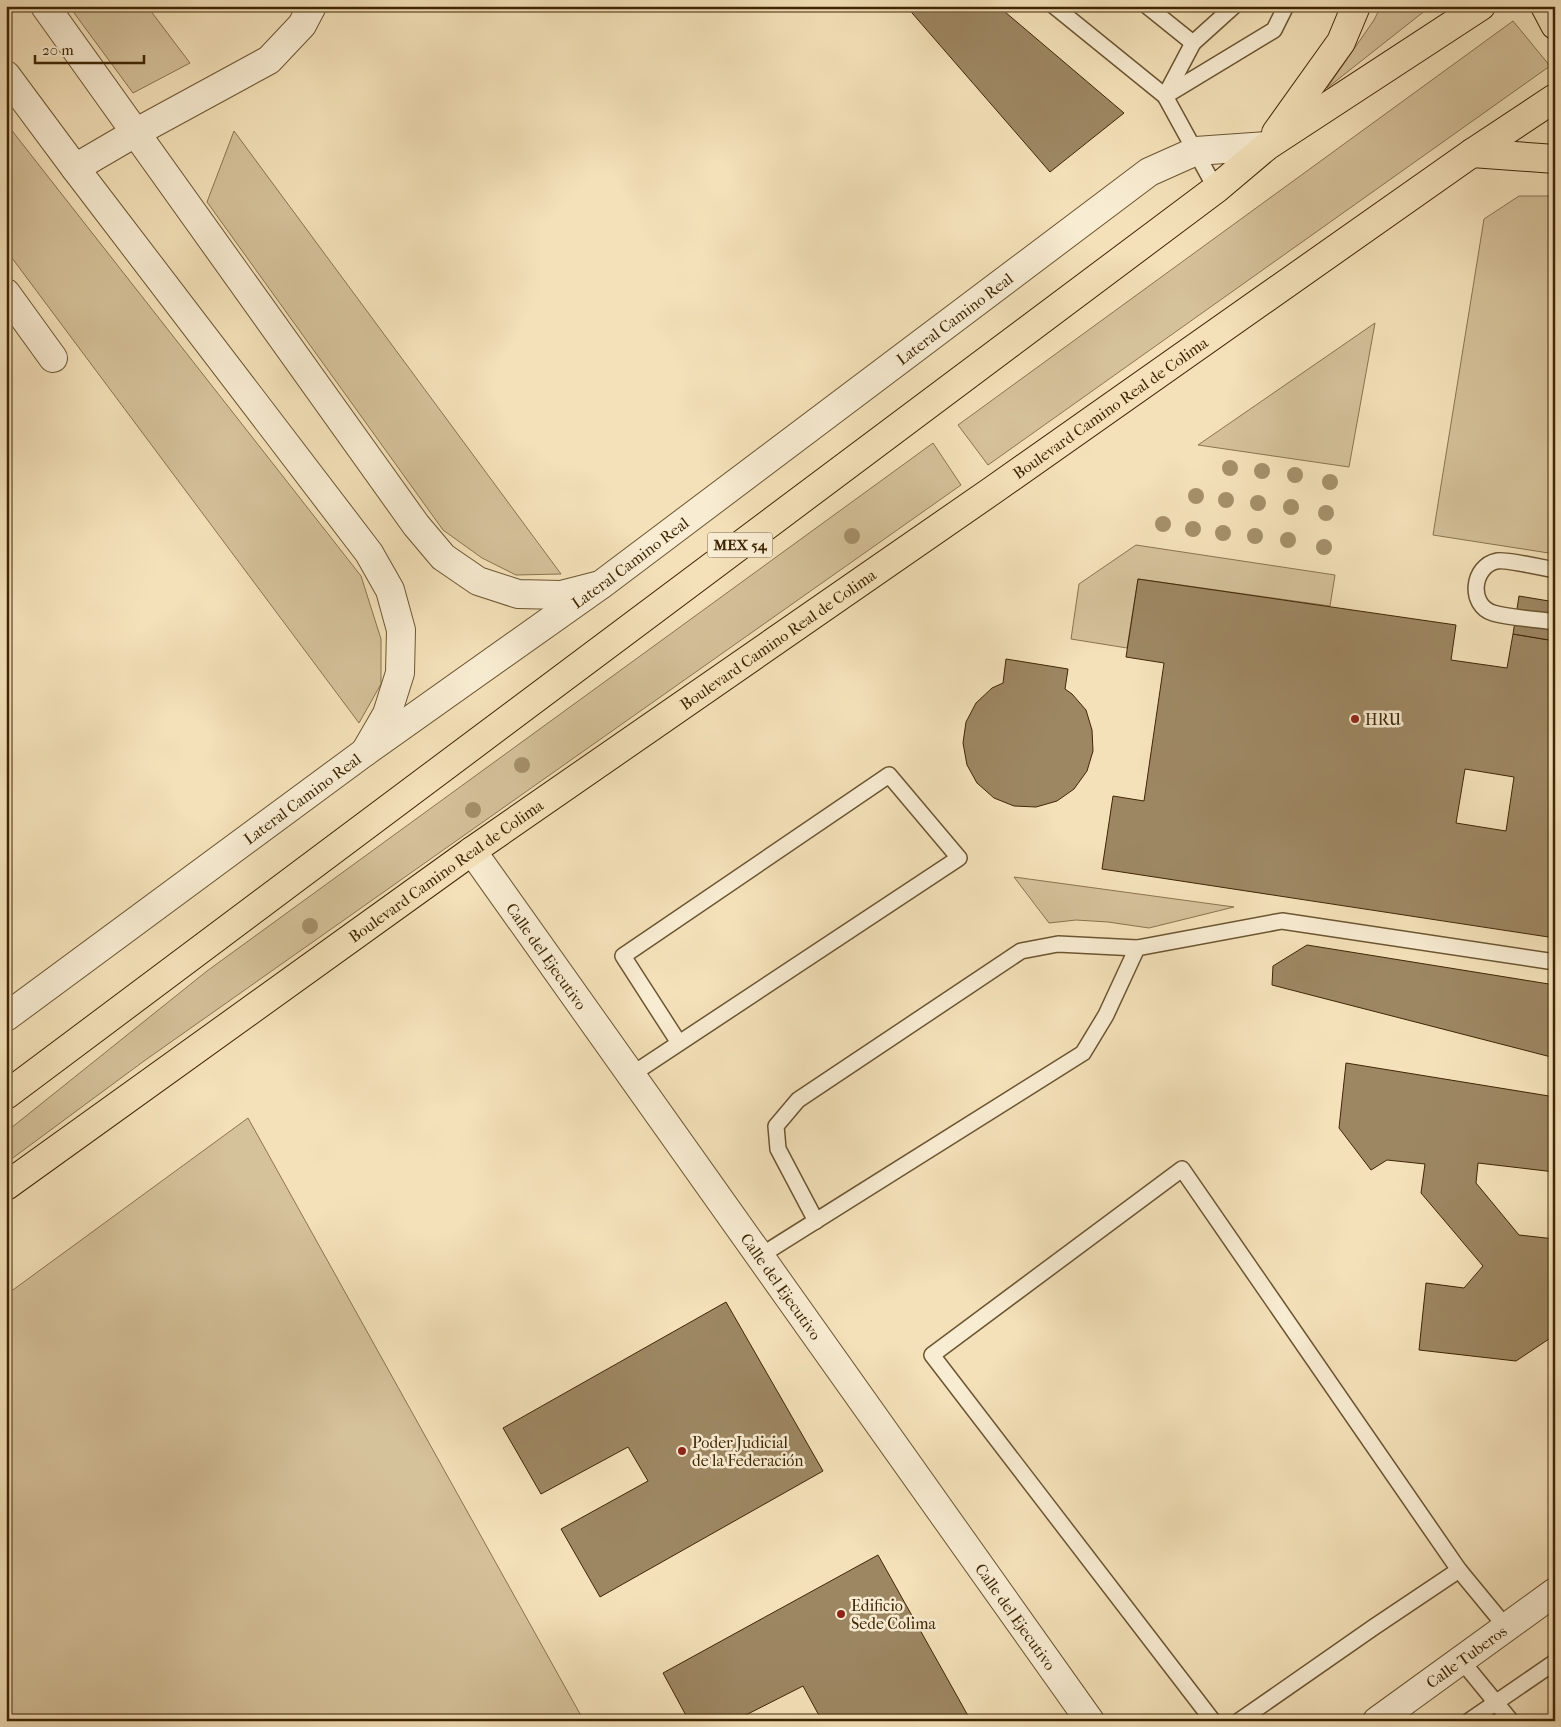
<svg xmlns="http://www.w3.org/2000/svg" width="1561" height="1727" viewBox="0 0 1561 1727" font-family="'IM FELL French Canon',serif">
  <rect width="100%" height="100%" fill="#f4e1b9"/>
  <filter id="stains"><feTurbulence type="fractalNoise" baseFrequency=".004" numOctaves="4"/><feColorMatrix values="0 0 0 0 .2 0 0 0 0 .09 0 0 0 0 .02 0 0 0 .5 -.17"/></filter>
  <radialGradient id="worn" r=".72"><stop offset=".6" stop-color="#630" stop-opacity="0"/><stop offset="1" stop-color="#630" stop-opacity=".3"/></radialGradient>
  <g fill="#d5c19a" stroke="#8a744f">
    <polygon points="69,6 147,6 190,63 133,93"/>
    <polygon points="1381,6 1431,6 1327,88 1374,20"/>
    <polygon points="1513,21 1550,66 988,465 958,425"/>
    <polygon points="6,123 361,576 381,639 381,684 359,723 6,250"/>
    <polygon points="234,131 561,574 516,575 482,558 443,530 207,202"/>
    <polygon points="1519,196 1555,196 1555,554 1433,535 1484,219"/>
    <polygon points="1375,323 1349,467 1198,445"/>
    <polygon points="933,443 961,485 144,1061 6,1163 6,1132 207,971"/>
    <polygon points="1136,545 1335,575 1330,606 1138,579 1127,648 1071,639 1079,584"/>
    <polygon points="1014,877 1234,907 1149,928 1108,922 1076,920 1049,923"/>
    <polygon points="248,1118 584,1721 6,1721 6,1295"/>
  </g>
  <g fill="#9d8762" stroke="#3f2604" fill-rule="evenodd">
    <polygon points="906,6 998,6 1124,113 1050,172"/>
    <path d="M1138,579L1456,625L1451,660L1507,668L1513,634L1555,641V938L1102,869L1113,796L1144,801L1164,663L1126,657ZM1465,769L1514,777L1506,831L1456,823Z"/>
    <polygon points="1519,596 1555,602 1555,641 1513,634"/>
    <polygon points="1006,659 1068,669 1065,689 1072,694 1086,710 1092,730 1093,751 1087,771 1074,789 1057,801 1036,807 1014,806 994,798 977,783 967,765 963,743 966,722 976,703 992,688 1003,683"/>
    <polygon points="1307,945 1555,985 1555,1058 1272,985 1273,966"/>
    <polygon points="1346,1063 1555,1097 1555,1172 1478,1163 1476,1183 1519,1235 1555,1239 1555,1335 1516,1361 1419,1350 1426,1283 1464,1288 1483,1266 1421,1193 1425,1164 1387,1160 1371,1170 1339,1128"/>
    <polygon points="726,1302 823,1471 600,1597 561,1529 648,1481 628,1447 541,1494 503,1428"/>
    <polygon points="878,1555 971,1721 822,1721 803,1686 734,1721 689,1721 663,1673"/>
  </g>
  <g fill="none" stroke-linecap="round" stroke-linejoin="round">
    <g stroke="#6c5531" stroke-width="18">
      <g id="service">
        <polyline points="1054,6 1165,96 1274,30 1286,6"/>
        <polyline points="1147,6 1193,43"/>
        <polyline points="1216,189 1165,96 1193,43 1234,6"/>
        <path d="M1555,570C1544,568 1505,559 1497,561C1472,566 1468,605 1493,613C1509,618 1537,619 1555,622"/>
        <polyline points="631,1075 959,858 889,775 623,956 679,1043"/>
        <polyline points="816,1221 778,1149 776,1126 798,1100 1021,951 1058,944 1137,948 1282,921 1555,962"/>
        <polyline points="760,1256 1083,1053 1106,1015 1137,948"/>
        <polyline points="1461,1660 1511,1721"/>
        <polyline points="1213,1721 932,1355 1182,1169 1459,1570 1506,1627"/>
        <polyline points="1239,1721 1374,1627 1459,1570"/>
        <polyline points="1469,1721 1555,1662"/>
      </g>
    </g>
    <g stroke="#6c5531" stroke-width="30">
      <g id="minor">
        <polyline points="45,6 416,525 443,557 478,581 518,594 561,595 600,585"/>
        <polyline points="6,75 75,168 369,553 390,590 401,630 400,673 387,714 365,752"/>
        <polyline points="75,168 135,133 269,60 302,25 312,6"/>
        <polyline points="6,293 53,358"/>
      </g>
    </g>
    <g stroke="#6c5531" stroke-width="30">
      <g id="tertiary">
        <path id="s1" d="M472,851L1090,1721"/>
        <path id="s2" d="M6,1017L365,752L602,584L1149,172L1196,151L1267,146"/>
        <path id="s3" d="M1377,1721L1555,1592"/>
      </g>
    </g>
    <g stroke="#3f2604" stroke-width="30">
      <g id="primary">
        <polyline points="1276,133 1341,42 1356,6"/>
        <polyline points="1472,153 1555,159"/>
        <polyline points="6,1095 1216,189 1267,146 1481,6"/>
        <path id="s4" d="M6,1186L472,851L993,490L1472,153L1555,98"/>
      </g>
    </g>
    <g stroke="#3f2604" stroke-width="30">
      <polyline id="trunk" points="1545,6 1555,25"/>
    </g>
    <use href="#service" stroke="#f8ecd2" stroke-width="15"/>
    <use href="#minor" stroke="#f8ecd2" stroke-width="28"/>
    <use href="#tertiary" stroke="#f8ecd2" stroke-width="28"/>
    <use href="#primary" stroke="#f4e1b9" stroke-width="28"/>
    <use href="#trunk" stroke="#f4e1b9" stroke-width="28"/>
  </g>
  <g fill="#a5906a">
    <circle cx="1230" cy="468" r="8"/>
    <circle cx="1262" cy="471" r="8"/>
    <circle cx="1295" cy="475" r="8"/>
    <circle cx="1330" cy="482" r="8"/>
    <circle cx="1196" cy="496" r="8"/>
    <circle cx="1226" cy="500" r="8"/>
    <circle cx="1258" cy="503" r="8"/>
    <circle cx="1291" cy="507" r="8"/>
    <circle cx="1326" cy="513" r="8"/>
    <circle cx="1163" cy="524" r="8"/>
    <circle cx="1193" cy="529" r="8"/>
    <circle cx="1223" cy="533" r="8"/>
    <circle cx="852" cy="536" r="8"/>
    <circle cx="1255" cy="536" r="8"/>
    <circle cx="1288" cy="540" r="8"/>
    <circle cx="1324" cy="547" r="8"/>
    <circle cx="522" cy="765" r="8"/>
    <circle cx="473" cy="810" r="8"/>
    <circle cx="310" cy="926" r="8"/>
  </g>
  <g fill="#8f2418" stroke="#f8ecd2" stroke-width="2">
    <circle cx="1355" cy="719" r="5"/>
    <circle cx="682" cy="1451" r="5"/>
    <circle cx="841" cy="1614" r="5"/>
  </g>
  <g text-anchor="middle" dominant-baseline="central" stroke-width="5" stroke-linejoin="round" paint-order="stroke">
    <rect fill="#f8ecd2" stroke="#766142" stroke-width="1" x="707.5" y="532.5" width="65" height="25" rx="4"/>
    <g font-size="15" font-weight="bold" fill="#3f2604">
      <text x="740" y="545">MEX 54</text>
    </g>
    <g font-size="16" fill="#3f2604" stroke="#f8ecd2">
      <text stroke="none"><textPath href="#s2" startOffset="1178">Lateral Camino Real</textPath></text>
      <text stroke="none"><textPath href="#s4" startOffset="1351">Boulevard Camino Real de Colima</textPath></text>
      <text stroke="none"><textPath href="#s2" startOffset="772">Lateral Camino Real</textPath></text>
      <text stroke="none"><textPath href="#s4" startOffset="946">Boulevard Camino Real de Colima</textPath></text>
      <text stroke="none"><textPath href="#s2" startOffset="368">Lateral Camino Real</textPath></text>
      <text stroke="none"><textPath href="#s4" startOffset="541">Boulevard Camino Real de Colima</textPath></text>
      <text stroke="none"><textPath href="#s1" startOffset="129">Calle del Ejecutivo</textPath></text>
      <text stroke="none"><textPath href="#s1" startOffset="534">Calle del Ejecutivo</textPath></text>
      <text stroke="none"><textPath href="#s1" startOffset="939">Calle del Ejecutivo</textPath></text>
      <text stroke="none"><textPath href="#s3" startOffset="110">Calle Tuberos</textPath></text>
    </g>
    <g font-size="16" fill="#3f2604" stroke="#f8ecd2" text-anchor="start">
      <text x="1365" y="719">HRU</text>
      <text x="692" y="1442">Poder Judicial<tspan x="692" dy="18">de la Federación</tspan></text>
      <text x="851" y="1605">Edificio<tspan x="851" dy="18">Sede Colima</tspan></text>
    </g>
  </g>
  <rect width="1561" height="1727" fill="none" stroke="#f4e1b9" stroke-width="25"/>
  <rect x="8" y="8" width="1546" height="1712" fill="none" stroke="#3f2604" stroke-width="2.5"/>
  <rect x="12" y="12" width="1536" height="1702" fill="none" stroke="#3f2604"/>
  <path d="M35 55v8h109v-8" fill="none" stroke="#3f2604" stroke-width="2.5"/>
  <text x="42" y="55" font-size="15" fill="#3f2604" stroke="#f8ecd2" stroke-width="4" paint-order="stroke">20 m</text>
  <rect width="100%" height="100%" filter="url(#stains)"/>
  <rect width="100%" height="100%" fill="url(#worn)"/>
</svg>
